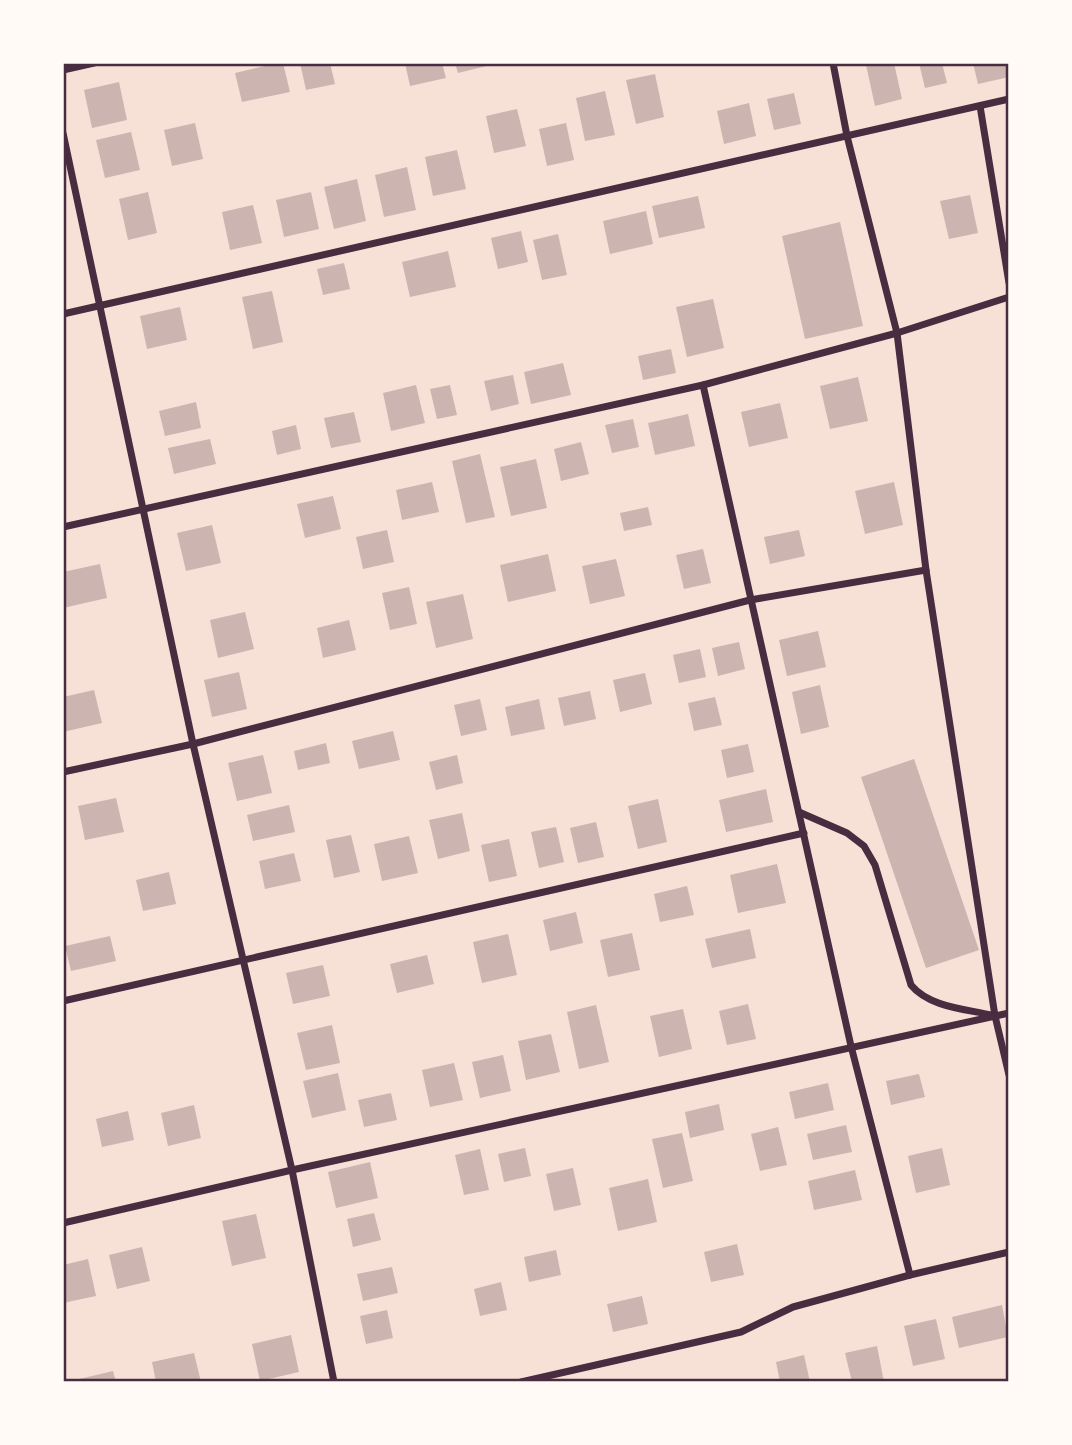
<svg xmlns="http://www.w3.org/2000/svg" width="1072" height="1445" viewBox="0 0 1072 1445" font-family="'Golos Text',sans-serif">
  <rect width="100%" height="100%" fill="#f7e1d7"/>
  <g fill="#ccb4b1">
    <polygon points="278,63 283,63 290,92 242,102 235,73"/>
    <polygon points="300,63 330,63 335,84 306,90"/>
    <polygon points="405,63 442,63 446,78 410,86"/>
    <polygon points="455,63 495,63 495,64 458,73"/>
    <polygon points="874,63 894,63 902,99 875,106 866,65"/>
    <polygon points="919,63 942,63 947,83 925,88"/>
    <polygon points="973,63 1009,63 1009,77 978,84"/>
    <polygon points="655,74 664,117 636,124 626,80"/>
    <polygon points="119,82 127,120 92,128 84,90"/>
    <polygon points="605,91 615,135 585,141 576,98"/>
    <polygon points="794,93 801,124 774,130 767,99"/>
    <polygon points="749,103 756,136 724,144 717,111"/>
    <polygon points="517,109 526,146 494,153 486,116"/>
    <polygon points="195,123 203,159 172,166 164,130"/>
    <polygon points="566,123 574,160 547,166 539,129"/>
    <polygon points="131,132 140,170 105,178 96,140"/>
    <polygon points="457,150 466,189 433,196 425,157"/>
    <polygon points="407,167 416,210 384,217 375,175"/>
    <polygon points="357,179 366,221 334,229 324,187"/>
    <polygon points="148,192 157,233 128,240 119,199"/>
    <polygon points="311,192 319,229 284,237 276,200"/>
    <polygon points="970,195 978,233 949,239 940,201"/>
    <polygon points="698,196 705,228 659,238 652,206"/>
    <polygon points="253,205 262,243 230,250 222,212"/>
    <polygon points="646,211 653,244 610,254 603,221"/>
    <polygon points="840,222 863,326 805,339 782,236"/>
    <polygon points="521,231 528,262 498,269 491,238"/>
    <polygon points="558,234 567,275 542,280 533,240"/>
    <polygon points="448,251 456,287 410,297 402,262"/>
    <polygon points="344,263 350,289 323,295 317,269"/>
    <polygon points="272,291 283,342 253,349 242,297"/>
    <polygon points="713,299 724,348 687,357 676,307"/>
    <polygon points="180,307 187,340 147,349 140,316"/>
    <polygon points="671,349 676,373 643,380 638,356"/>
    <polygon points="563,363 571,395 531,404 524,372"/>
    <polygon points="513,375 519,404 491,411 484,381"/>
    <polygon points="858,377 868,421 830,429 820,386"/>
    <polygon points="416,385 425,423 391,431 383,393"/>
    <polygon points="450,385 457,415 437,419 430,389"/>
    <polygon points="196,402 201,428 165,436 159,411"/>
    <polygon points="780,403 788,438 749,447 741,412"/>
    <polygon points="354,412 361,442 331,448 324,418"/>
    <polygon points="688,414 695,446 655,455 648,423"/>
    <polygon points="633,419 639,447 612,453 605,425"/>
    <polygon points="296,425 301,449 277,455 272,431"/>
    <polygon points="210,439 216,464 174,474 168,448"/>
    <polygon points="581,442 589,474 561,481 554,449"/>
    <polygon points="480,454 495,517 466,523 452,461"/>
    <polygon points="536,459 547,508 511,516 500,467"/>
    <polygon points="432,482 439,512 402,520 396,490"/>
    <polygon points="894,482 903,525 865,534 855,491"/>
    <polygon points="333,496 341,529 305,538 297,504"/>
    <polygon points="648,507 652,525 624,531 620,513"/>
    <polygon points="212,525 221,563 186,571 177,533"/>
    <polygon points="387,530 394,562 363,569 356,537"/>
    <polygon points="799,530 805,556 770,564 764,537"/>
    <polygon points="703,549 711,583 684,589 676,555"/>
    <polygon points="548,554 556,591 508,602 500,565"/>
    <polygon points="616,559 625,596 590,604 582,566"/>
    <polygon points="100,564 107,598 63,608 63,572"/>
    <polygon points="409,587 417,624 390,630 382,593"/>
    <polygon points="463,594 473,639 436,648 426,602"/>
    <polygon points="245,612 254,649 218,658 210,620"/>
    <polygon points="349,620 356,650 323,658 317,628"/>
    <polygon points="818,631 826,667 787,676 779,640"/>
    <polygon points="739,642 745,669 718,676 712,648"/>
    <polygon points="700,649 706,677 679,683 673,655"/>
    <polygon points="239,672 247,709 212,717 204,680"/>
    <polygon points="645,673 652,704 620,712 613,680"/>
    <polygon points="820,685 829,727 801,734 792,692"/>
    <polygon points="94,690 102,723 63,732 63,697"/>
    <polygon points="590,691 596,719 564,726 558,698"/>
    <polygon points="715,697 722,725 694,731 688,703"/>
    <polygon points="480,699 487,730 461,736 454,705"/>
    <polygon points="539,699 545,729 511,736 505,707"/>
    <polygon points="393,731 400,760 359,769 352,741"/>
    <polygon points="326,743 330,763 298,770 294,751"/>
    <polygon points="748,744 754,772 727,778 721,750"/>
    <polygon points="263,755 272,793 237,801 228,763"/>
    <polygon points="457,755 463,783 436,790 429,762"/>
    <polygon points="914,759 979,950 926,968 861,777"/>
    <polygon points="766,789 773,822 726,832 719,800"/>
    <polygon points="116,798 124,832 85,840 78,806"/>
    <polygon points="658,799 667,842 638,849 628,806"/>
    <polygon points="289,805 295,832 253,841 247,815"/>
    <polygon points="462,813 470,851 438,859 429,820"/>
    <polygon points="596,822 604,857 578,863 570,828"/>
    <polygon points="556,827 564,862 539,868 531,832"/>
    <polygon points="351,835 360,872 334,878 326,840"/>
    <polygon points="409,836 418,873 382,881 374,844"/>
    <polygon points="509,839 517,876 489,882 481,845"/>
    <polygon points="294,853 301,881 265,889 259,861"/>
    <polygon points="777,864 786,903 738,913 730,875"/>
    <polygon points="169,872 176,904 143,911 136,880"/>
    <polygon points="687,886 694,915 660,922 654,894"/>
    <polygon points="576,912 583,943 550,951 543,920"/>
    <polygon points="750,929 756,958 712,968 705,939"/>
    <polygon points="632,933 640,970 608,977 600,940"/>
    <polygon points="508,934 517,975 482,983 473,942"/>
    <polygon points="110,936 116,961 71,971 65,946"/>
    <polygon points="427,955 434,984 397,993 390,964"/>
    <polygon points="323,965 330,996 293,1004 286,973"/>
    <polygon points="748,1004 756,1039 727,1045 719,1011"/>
    <polygon points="596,1005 609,1062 579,1069 567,1012"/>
    <polygon points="683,1009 692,1049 659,1057 650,1016"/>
    <polygon points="332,1025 340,1063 306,1070 297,1033"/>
    <polygon points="551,1034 560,1072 526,1080 518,1041"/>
    <polygon points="503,1055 511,1091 480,1098 472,1062"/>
    <polygon points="454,1063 463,1100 430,1107 422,1070"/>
    <polygon points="338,1073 346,1110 312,1118 303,1081"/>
    <polygon points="919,1074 925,1097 891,1105 886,1081"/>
    <polygon points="828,1083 834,1110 795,1119 789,1092"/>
    <polygon points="391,1093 397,1120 364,1127 358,1100"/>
    <polygon points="719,1104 724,1130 690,1138 685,1112"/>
    <polygon points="194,1105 201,1138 168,1146 161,1113"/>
    <polygon points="128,1111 134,1140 102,1147 96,1119"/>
    <polygon points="846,1125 852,1152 813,1160 807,1134"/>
    <polygon points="778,1127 787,1165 760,1171 751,1134"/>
    <polygon points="682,1133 693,1181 663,1188 652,1139"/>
    <polygon points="525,1148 531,1176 504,1182 498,1154"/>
    <polygon points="942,1148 950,1185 916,1193 908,1156"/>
    <polygon points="480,1149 489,1190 464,1195 455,1155"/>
    <polygon points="370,1162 378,1198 336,1208 328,1172"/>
    <polygon points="573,1168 581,1205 554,1211 546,1174"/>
    <polygon points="855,1170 862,1200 814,1210 808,1181"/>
    <polygon points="648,1179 657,1222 618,1231 609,1188"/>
    <polygon points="374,1213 381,1240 353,1247 347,1219"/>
    <polygon points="256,1214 266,1258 232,1266 222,1221"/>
    <polygon points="737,1244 744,1275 711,1282 704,1252"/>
    <polygon points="142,1247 150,1281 117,1289 109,1255"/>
    <polygon points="556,1250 561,1275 529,1282 524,1257"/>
    <polygon points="88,1259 96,1296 63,1303 63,1265"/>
    <polygon points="392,1267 398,1293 363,1301 357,1274"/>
    <polygon points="501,1282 507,1310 480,1316 474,1289"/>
    <polygon points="642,1296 648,1324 613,1332 607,1304"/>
    <polygon points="1002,1305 1008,1337 959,1348 952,1317"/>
    <polygon points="387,1310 393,1338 366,1344 360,1316"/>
    <polygon points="936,1319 945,1359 913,1366 904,1326"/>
    <polygon points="291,1335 299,1372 260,1381 252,1344"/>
    <polygon points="877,1346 884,1382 852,1382 845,1353"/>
    <polygon points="194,1353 201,1382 156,1382 152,1362"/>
    <polygon points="804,1355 810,1382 780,1382 776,1362"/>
    <polygon points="113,1371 116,1382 71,1382 71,1381"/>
  </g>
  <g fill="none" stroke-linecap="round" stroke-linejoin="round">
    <g stroke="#4a2c40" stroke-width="7">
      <polyline points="833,63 847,136 897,333 926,570 995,1016 1009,1075"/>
      <polyline points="63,70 94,63"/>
      <polyline points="980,106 1009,283"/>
      <polyline points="63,133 193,744 292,1170 334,1382"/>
      <polyline points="63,314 1009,99"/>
      <polyline points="703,385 851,1046 910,1275"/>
      <polyline points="63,527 703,385 897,333 1009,297"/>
      <polyline points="63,772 193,744 750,600 926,570"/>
      <path d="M799,812L847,833L864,846L875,865L911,985C929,1007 965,1009 991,1015"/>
      <polyline points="63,1001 804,833"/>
      <polyline points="63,1223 292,1170 1009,1013"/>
      <polyline points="521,1382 741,1332 793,1307 910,1275 1009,1252"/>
    </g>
  </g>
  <rect width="1072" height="1445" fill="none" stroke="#fffaf5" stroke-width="130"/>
  <rect x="65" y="65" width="942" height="1315" fill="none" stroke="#4a2c40" stroke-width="2.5"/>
</svg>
